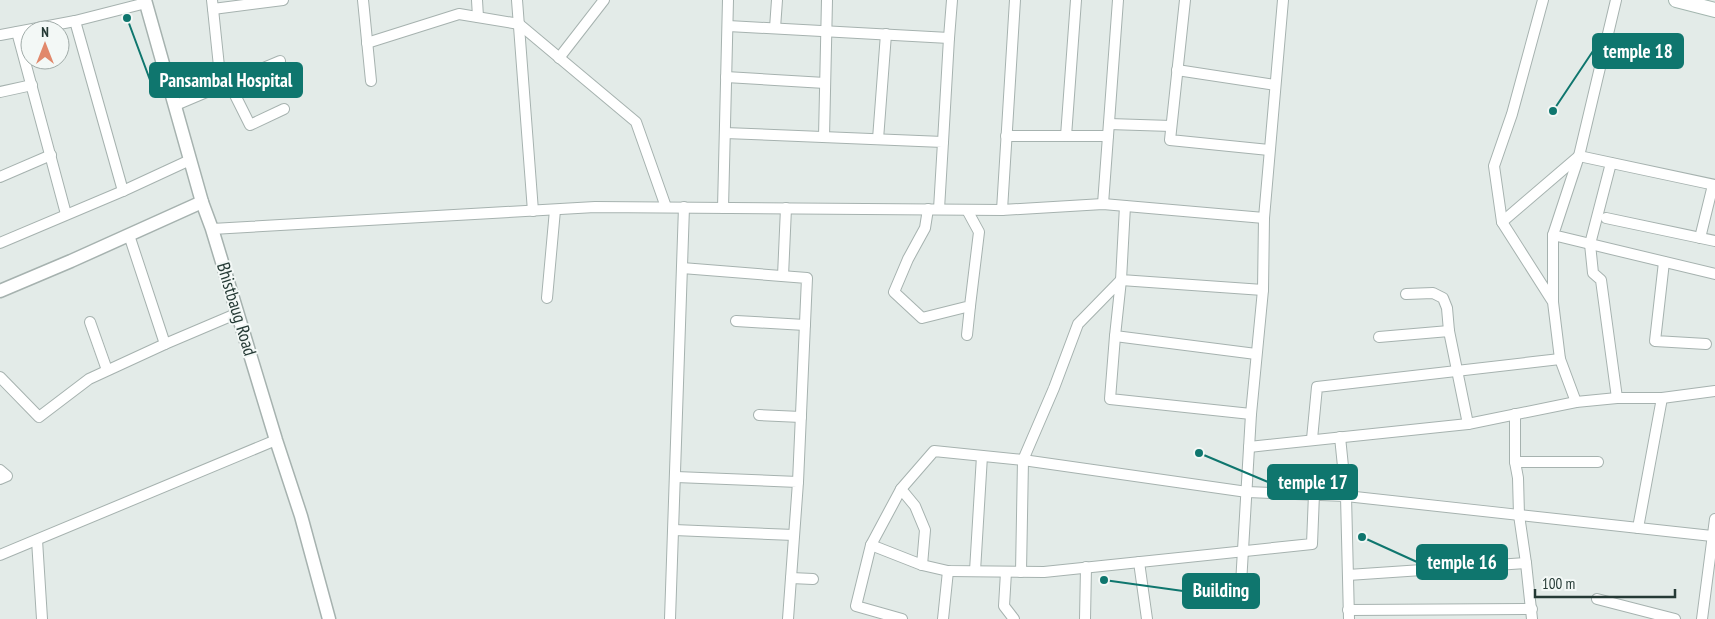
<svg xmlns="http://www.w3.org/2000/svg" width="1715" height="619" viewBox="0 0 1715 619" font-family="'PT Sans Narrow',sans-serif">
  <rect width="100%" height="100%" fill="#e3ebe8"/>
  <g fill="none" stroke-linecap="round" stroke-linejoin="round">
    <g stroke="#a6b2af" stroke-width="12">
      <g id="minor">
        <polyline points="212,0 213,9 283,0"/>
        <polyline points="363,0 371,81"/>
        <polyline points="477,0 478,17"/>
        <polyline points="517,0 533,211"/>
        <polyline points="1185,0 1170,140 1269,150"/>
        <polyline points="1543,0 1512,114 1494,166 1502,222 1553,302 1560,359 1576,402"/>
        <polyline points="1616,0 1579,156 1553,235 1715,274"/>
        <polyline points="213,9 220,76"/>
        <polyline points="75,21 123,191"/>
        <polyline points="728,26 949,38 943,142"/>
        <polyline points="775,28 777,0"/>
        <polyline points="17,32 66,214"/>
        <polyline points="0,35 75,21 146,3"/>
        <polyline points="949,38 952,0"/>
        <polyline points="367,43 459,14 519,24 636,122 666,207"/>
        <polyline points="559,58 604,0"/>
        <polyline points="1177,70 1275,85"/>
        <polyline points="220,71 229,83 250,125 284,109"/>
        <polyline points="726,77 825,83"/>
        <polyline points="0,92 32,85"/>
        <polyline points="176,105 280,61"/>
        <polyline points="1109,124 1171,126"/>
        <polyline points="725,133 943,142 939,209"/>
        <polyline points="1006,136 1108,136"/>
        <polyline points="1066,136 1076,0"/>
        <polyline points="824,137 827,0"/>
        <polyline points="878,139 886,34"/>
        <polyline points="1611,163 1590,244 1593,273 1601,280 1617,398"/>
        <polyline points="0,177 51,155"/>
        <polyline points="1103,204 1118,0"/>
        <polyline points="1125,206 1121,280 1263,290"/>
        <polyline points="723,208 728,0"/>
        <polyline points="928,209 925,228 908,259 894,292 922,318 970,306 979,232 967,210"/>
        <polyline points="1002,210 1015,0"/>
        <polyline points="1606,218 1715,241"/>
        <polyline points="1502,222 1579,156 1715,185"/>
        <polyline points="212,229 595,207 1002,210 1103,204 1264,218"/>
        <polyline points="129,235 165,344"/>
        <polyline points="1553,235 1553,301"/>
        <polyline points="1700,238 1713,185"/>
        <polyline points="0,243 123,191 190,160"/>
        <polyline points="1664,262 1655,341 1706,344"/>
        <polyline points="682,268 807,278 798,482"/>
        <polyline points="783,276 786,208"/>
        <polyline points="1406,294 1433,293 1443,298 1447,308 1449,331"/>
        <polyline points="547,298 555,210"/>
        <polyline points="736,321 805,325"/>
        <polyline points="90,322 107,370"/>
        <polyline points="967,335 970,306"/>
        <polyline points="1115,336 1110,399 1251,414"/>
        <polyline points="1379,337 1449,331 1468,424"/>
        <polyline points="0,377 39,417 89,379 165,344 238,313"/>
        <polyline points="1515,414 1515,462 1518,478 1519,515 1526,563 1532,619"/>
        <polyline points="759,415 801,417"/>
        <polyline points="1340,437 1346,496 1712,536"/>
        <polyline points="1312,439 1317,387 1560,359"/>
        <polyline points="1249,447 1468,424 1576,402 1617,398 1662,398 1715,391"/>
        <polyline points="1515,462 1598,462"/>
        <polyline points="0,470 7,476 0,479"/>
        <polyline points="676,477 798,482 788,619"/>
        <polyline points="901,489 871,545 856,606 902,619"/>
        <polyline points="1638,528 1662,398"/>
        <polyline points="674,530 794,535"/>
        <polyline points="37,540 42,619"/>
        <polyline points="871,545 922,565 925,530 915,506 901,489 934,451 1023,460 1247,492 1346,496 1349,619"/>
        <polyline points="0,555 276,440"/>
        <polyline points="1139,562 1147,619"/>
        <polyline points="922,565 948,571 1044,572 1312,544 1314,494"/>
        <polyline points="975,571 982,456"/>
        <polyline points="1006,572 1004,606 1014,619"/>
        <polyline points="1021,572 1023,460 1054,388 1078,324 1121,280 1115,336 1256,354"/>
        <polyline points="1348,575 1526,563"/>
        <polyline points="791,578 813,579"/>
        <polyline points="1597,599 1675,619"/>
        <polyline points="1240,601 1251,414 1263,290 1264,218 1283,0"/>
        <polyline points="1348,610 1532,609"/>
        <polyline points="670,619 684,207"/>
        <polyline points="943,619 948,571"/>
        <polyline points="1085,619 1086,567"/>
        <polyline points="1702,619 1715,519"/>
      </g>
    </g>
    <g stroke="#a6b2af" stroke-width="15">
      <g id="tertiary">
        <polyline points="145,0 202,202 212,229 276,440 301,516 329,619"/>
        <polyline points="0,291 71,261 202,202"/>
      </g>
    </g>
    <g stroke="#a3b6af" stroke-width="16">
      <polyline id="secondary" points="1676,0 1715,10"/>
    </g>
    <use href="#minor" stroke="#fff" stroke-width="10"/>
    <use href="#tertiary" stroke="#fff" stroke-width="12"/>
    <use href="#secondary" stroke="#fff" stroke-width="14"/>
  </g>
  <g text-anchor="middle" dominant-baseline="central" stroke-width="4" stroke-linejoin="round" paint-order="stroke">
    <g font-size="18" fill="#253a35" stroke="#f3f8f6">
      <text transform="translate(237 309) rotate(73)">Bhistbaug Road</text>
    </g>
  </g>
  <path fill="none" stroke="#0f766e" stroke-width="2" d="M1553 111L1593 51M127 18L150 80M1199 453L1268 482M1362 537L1417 562M1104 580L1183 591"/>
  <g fill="#0f766e" stroke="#f3f8f6" stroke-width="2">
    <circle cx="1553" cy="111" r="5"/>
    <circle cx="127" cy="18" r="5"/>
    <circle cx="1199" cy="453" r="5"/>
    <circle cx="1362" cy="537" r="5"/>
    <circle cx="1104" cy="580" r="5"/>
  </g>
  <g fill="#0f766e" stroke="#0f766e" stroke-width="2">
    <rect x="1593" y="34" width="90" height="34" rx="5"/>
    <rect x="150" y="63" width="152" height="34" rx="5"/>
    <rect x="1268" y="465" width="89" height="34" rx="5"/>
    <rect x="1417" y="545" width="90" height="34" rx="5"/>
    <rect x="1183" y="574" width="76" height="34" rx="5"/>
  </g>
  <g font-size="19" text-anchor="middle" font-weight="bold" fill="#fff">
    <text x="1638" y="58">temple 18</text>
    <text x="226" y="87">Pansambal Hospital</text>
    <text x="1313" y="489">temple 17</text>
    <text x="1462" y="569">temple 16</text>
    <text x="1221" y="597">Building</text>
  </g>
  <g transform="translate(45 45)"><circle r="24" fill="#f3f8f6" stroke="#a1aca9"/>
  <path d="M0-4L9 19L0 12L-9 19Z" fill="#e1886b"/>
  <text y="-8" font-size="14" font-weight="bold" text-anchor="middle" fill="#253a35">N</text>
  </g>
  <path d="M1535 589v8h140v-8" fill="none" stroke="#253a35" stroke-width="2.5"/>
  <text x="1542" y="589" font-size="15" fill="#253a35" stroke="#f3f8f6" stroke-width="4" paint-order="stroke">100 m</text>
</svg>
